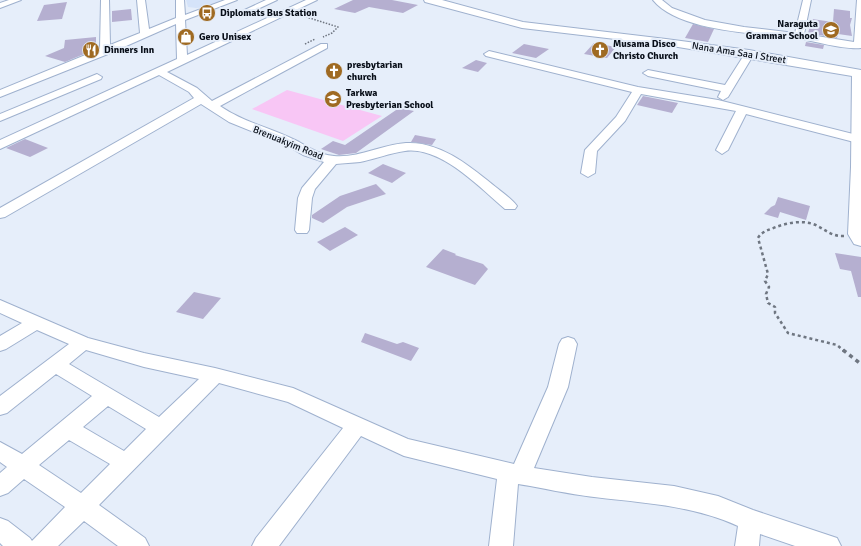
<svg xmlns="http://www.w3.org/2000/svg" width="861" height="546" viewBox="0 0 861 546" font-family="Signika,sans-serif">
  <rect width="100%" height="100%" fill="#e6eefa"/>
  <polygon fill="#d5e3f9" points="186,0 228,0 212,7 196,8 188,7"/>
  <polygon fill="#f8c6f5" points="287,90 382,116 343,141 252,109"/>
  <g fill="#b5afd0">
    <polygon points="353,0 392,0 418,5 403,13 369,7 355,13 334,9"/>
    <polygon points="67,2 62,19 37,21 44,5"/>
    <polygon points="131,9 132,20 112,22 112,11"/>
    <polygon points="834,9 850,11 850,18 852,18 850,25 852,36 838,34 837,38 808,33 812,19 833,22"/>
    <polygon points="693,24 714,29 708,42 685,38"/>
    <polygon points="96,37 96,49 65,62 45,56 64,48 65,40"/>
    <polygon points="806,42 824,45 823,49 805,46"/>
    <polygon points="594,43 616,47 607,58 584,54"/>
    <polygon points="524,44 549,49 536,58 512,53"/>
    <polygon points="476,60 487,63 478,72 462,68"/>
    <polygon points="643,96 678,103 672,113 637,105"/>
    <polygon points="399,108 414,111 356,153 339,155 321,149 333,141 345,145"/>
    <polygon points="415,135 436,139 432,145 411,142"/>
    <polygon points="25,139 48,148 30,157 6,148"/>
    <polygon points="383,164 406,173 392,183 368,173"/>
    <polygon points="376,184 386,194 347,207 323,223 312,218 312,215 340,196"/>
    <polygon points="778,197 810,206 806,220 780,212 778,218 764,214 771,207 775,205"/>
    <polygon points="345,227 358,235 330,251 317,242"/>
    <polygon points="443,249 456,254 455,255 483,264 488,269 475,285 426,267"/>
    <polygon points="835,253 861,257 861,297 858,297 851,271 840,269"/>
    <polygon points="194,292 221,298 203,319 176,312"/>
    <polygon points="365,333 397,344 403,342 419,348 411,361 361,342"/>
  </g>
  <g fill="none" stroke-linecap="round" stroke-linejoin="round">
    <g stroke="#9fb1ce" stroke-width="2">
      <g id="minor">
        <polygon points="9,0 21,0 0,8 0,3"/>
        <path d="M101,0H109L110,45L140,33L137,0H145L149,29L176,18V0H184L185,15L225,0H237L185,20L187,55L306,0H317L167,72L197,88L212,101L321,44H327V48L220,106C245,123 269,127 295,140C307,146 319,155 334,156C359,158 381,145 406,143C441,141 471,167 497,188C503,193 512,199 517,206L515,209H505C480,188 441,146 405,151C390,153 375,159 360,162C352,163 344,163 336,164L315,189L312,198L309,230L307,233H297L295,230L298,198L302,188L324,162L303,155L286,145L229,122L201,104L5,217L0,218V208L194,98L189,92L159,75L0,149V140L177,59L176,24L108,54L0,97V90L100,49Z"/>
        <polygon points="266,0 277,0 243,16 240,17 236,14"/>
        <path d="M653,0H662L672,8L705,20L744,27L795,33L803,0H811L804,34L854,42L857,0H861V48C846,50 817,42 801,39C761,33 680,33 653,0Z"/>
        <polygon points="489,51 638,87 718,100 861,136 861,142 858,143 746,114 728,150 722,154 716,150 736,111 641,94 625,121 597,151 595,173 588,177 581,173 585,150 616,117 632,92 486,56 484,54"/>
        <polygon points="749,51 754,54 728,97 723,100 718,97 721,91 648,76 643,73 648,70 725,85 746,52"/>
        <polygon points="97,74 102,77 101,79 0,121 0,114"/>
        <path d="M0,300L88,338L144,353L215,368L293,388L408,439L514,464L548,387L559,344L562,339L568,337L574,339L577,344L568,387L534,468L592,477L674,486L718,496L753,510L837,538L841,546H795L760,534L759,546H735L738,526C692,505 643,503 594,497C568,494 543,488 518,484L513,546H489L497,479L404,456L361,436L279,546H252L256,538L343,428L288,402L219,383L99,505L145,538L149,546H118L84,521L58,546H3L0,543V518L8,521L30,538L32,541L65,507L24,479L8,493L0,496V473L7,467L0,462V442L22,454L92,396L56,374L7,413L0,415V396L69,344L37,330L6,349L0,351V336L22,323L0,313ZM86,350L144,367L199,379L159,417L69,364ZM108,406L146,429L124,451L83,427ZM69,440L110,464L81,493L39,465Z"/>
      </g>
    </g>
    <g stroke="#9fb1ce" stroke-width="2">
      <polygon id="tertiary" points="424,0 442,0 523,22 666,39 749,50 861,70 861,246 854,244 848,234 851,167 852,76 666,45 522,28 425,2"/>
    </g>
    <g stroke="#6f7681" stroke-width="1.5" stroke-dasharray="1.5 1.5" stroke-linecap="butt">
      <polyline points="300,15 338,27 332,33 323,37"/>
      <polyline points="305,44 315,39"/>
    </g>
    <path stroke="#6f7681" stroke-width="2.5" stroke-dasharray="3 3" stroke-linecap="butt" d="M844,236C831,237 824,228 813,224C801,220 787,223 776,227C769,230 762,231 758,238L768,274L765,281L769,287L766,294L768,303L775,307V313L788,333L837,345L844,351"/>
    <polyline stroke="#6f7681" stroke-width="3.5" stroke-dasharray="4 4" stroke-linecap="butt" points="843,350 861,364"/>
    <use href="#minor" fill="#fff" fill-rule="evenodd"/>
    <use href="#tertiary" fill="#fff" fill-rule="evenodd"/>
  </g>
  <defs>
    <g id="bus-disc" transform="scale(0.9)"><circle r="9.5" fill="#9f6a22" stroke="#e6eefa"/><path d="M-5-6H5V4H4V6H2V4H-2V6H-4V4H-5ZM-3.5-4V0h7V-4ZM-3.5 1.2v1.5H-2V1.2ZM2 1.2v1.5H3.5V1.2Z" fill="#fff"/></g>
    <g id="school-disc" transform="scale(0.9)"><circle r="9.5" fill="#9f6a22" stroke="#e6eefa"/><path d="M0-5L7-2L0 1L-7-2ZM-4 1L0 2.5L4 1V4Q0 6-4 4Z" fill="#fff"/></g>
    <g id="shop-disc" transform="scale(0.9)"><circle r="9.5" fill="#9f6a22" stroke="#e6eefa"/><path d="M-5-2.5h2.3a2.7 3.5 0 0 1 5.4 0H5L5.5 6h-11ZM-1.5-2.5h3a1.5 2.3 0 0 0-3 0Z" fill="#fff"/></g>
    <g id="restaurant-disc" transform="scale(0.9)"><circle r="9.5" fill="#9f6a22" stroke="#e6eefa"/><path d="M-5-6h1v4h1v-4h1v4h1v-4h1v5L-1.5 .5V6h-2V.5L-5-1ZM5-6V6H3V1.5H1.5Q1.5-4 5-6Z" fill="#fff"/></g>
    <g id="church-disc" transform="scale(0.9)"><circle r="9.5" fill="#9f6a22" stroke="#e6eefa"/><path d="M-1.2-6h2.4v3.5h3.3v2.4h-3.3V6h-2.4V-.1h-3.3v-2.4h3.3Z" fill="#fff"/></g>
  </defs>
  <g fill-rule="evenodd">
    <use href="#bus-disc" x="207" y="13"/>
    <use href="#school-disc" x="831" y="30"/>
    <use href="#shop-disc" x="186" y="37"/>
    <use href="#restaurant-disc" x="91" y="50"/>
    <use href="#church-disc" x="600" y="50"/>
    <use href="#church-disc" x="334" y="71"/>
    <use href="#school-disc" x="333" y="99"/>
  </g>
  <g text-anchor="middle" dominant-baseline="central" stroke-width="4" stroke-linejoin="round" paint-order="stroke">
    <g font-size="10" font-weight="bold" fill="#080e18" stroke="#e6eefa" text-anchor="start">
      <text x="220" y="13">Diplomats Bus Station</text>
      <text x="818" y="24" text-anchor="end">Naraguta<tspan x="818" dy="12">Grammar School</tspan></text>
      <text x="199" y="37">Gero Unisex</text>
      <text x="613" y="44">Musama Disco<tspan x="613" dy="12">Christo Church</tspan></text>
      <text x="104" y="50">Dinners Inn</text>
      <text x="347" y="65">presbytarian<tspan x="347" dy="12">church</tspan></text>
      <text x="346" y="93">Tarkwa<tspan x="346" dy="12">Presbyterian School</tspan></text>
    </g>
    <g font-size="10" fill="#080e18" stroke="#e6eefa">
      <text transform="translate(739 53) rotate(9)">Nana Ama Saa I Street</text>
      <text transform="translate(288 143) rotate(22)">Brenuakyim Road</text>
    </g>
  </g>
</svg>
